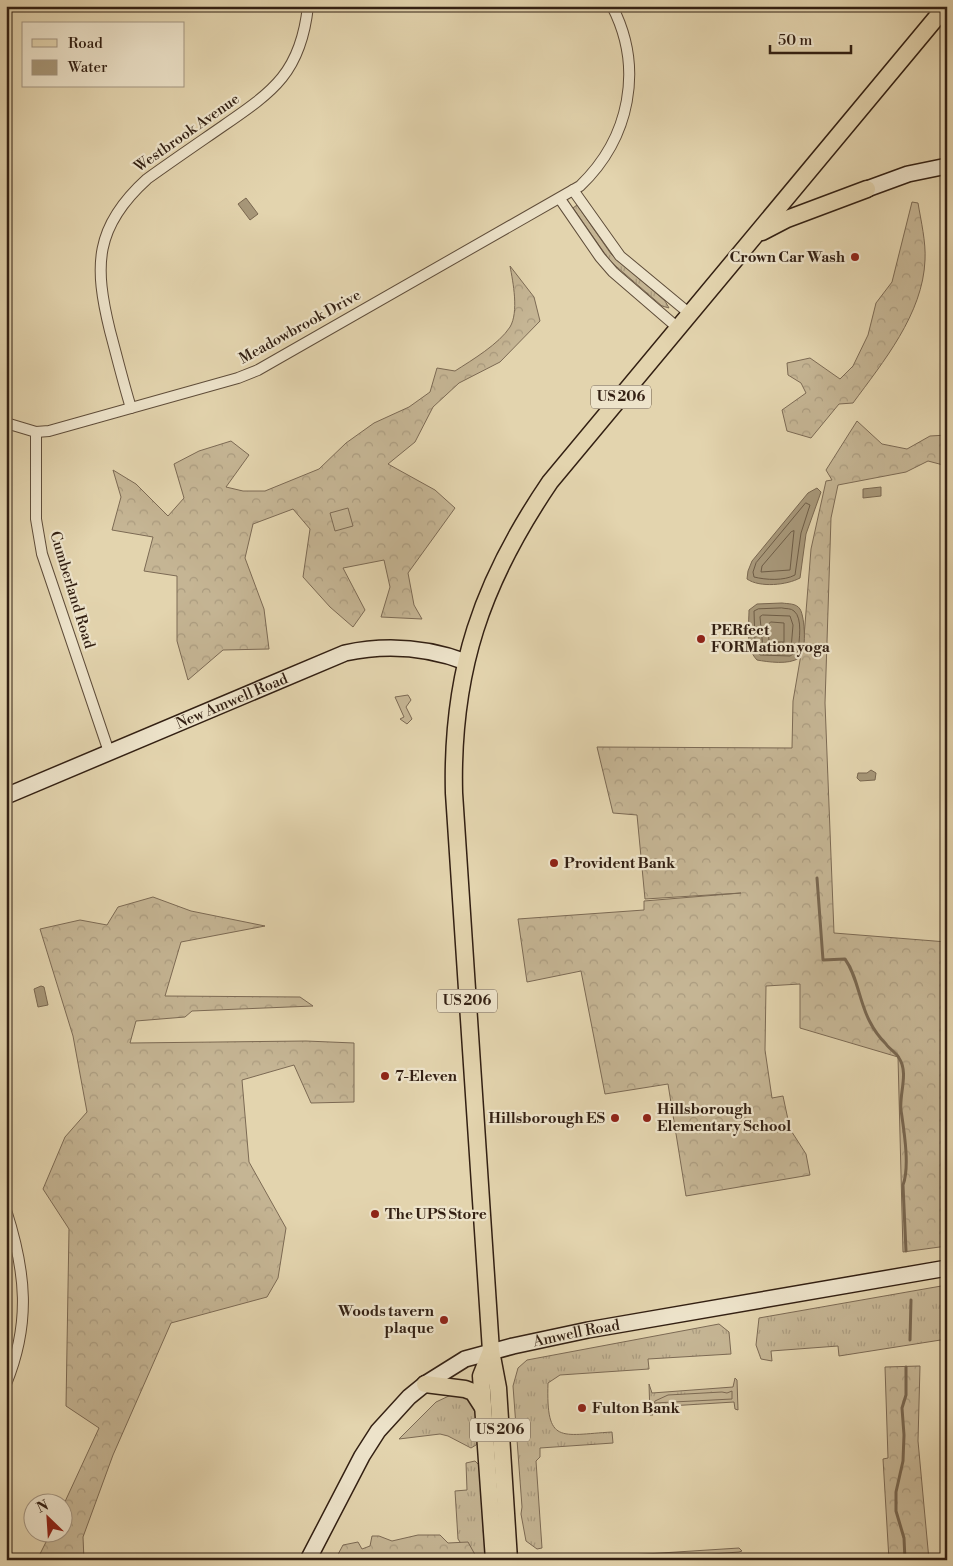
<svg xmlns="http://www.w3.org/2000/svg" width="953" height="1566" viewBox="0 0 953 1566" font-family="'Libre Bodoni',serif">
  <defs>
    <pattern id="grass-tufts" width="24" height="20" patternUnits="userSpaceOnUse" patternTransform="scale(1.25)"><rect width="24" height="20" fill="#c5b594"/><path d="M3 7l-1-3M5 7V3M7 7l1-3M15 17l-1-3M17 17v-4M19 17l1-3" fill="none" stroke="#aa9b7f"/></pattern>
    <pattern id="forest-crowns" width="20" height="18" patternUnits="userSpaceOnUse" patternTransform="scale(1.25)"><rect width="20" height="18" fill="#c5b594"/><path d="M2 6a3 3 0 1 1 6 0M12 15a3 3 0 1 1 6 0" fill="none" stroke="#aa9b7f"/></pattern>
  </defs>
  <rect width="100%" height="100%" fill="#e3d4ae"/>
  <filter id="stains"><feTurbulence type="fractalNoise" baseFrequency=".004" numOctaves="4"/><feColorMatrix values="0 0 0 0 .2 0 0 0 0 .09 0 0 0 0 .02 0 0 0 .5 -.17"/></filter>
  <radialGradient id="worn" r=".72"><stop offset=".6" stop-color="#630" stop-opacity="0"/><stop offset="1" stop-color="#630" stop-opacity=".3"/></radialGradient>
  <g fill="url(#grass-tufts)" stroke="#7c6a54">
    <polygon points="577,205 611,254 665,301 669,308 662,306 610,261 573,208"/>
    <polygon points="947,1285 947,1339 839,1356 838,1346 771,1351 772,1361 761,1359 756,1345 759,1318"/>
    <path d="M719,1324L729,1332L731,1354L648,1359L649,1369L560,1375L548,1383C546,1445 560,1435 612,1432L613,1443L540,1448V1457L536,1461L542,1548L537,1549L526,1541L521,1514L522,1507L513,1386L518,1368L527,1360Z"/>
    <polygon points="735,1378 737,1380 738,1410 735,1409 734,1402 653,1407 653,1415 650,1415 649,1384 652,1393 733,1387"/>
    <polygon points="451,1395 465,1398 467,1395 475,1408 478,1442 476,1445 471,1448 448,1436 440,1434 399,1439 436,1402"/>
    <polygon points="475,1461 479,1465 486,1560 472,1560 458,1539 455,1491 467,1490 466,1463"/>
    <polygon points="739,1548 742,1551 739,1552 633,1560 552,1560"/>
  </g>
  <g fill="url(#forest-crowns)" stroke="#7c6a54">
    <path d="M912,202L918,203C921,221 926,242 925,260C923,314 883,362 853,403L839,404L811,438L787,431L782,410L806,393L801,383L788,375L787,363L810,358L840,379L853,366L868,335L876,303L892,282Z"/>
    <path d="M510,266L534,297L540,321L500,362L459,383L433,407L415,442L388,464L435,490L455,508L408,573L414,605L422,619L381,617L390,587L384,560L343,568L365,610L353,627L330,607L303,577L310,529L293,509L253,524L245,558L264,609L269,649L223,650L188,680L177,641V576L144,571L153,537L112,530L121,497L113,470L136,484L168,516L184,498L174,464L199,451L231,441L249,455L226,487L243,491H265L319,469L346,443L374,423L409,407L430,392L437,368L455,371C472,360 499,344 510,327C519,312 513,282 510,266Z"/>
    <polygon points="857,421 882,444 907,449 930,436 947,435 947,466 928,461 906,472 838,485 831,518 825,703 834,933 947,942 947,1246 903,1252 898,1057 800,1028 800,984 766,986 765,1050 772,1098 783,1096 790,1129 806,1154 810,1175 686,1196 668,1084 605,1094 581,971 527,982 518,919 644,910 644,901 741,893 645,899 637,815 613,813 597,747 792,748 793,701 804,637 811,549 826,481 832,480 826,470"/>
    <polygon points="153,897 191,911 265,926 181,942 165,996 300,997 313,1006 192,1011 185,1017 136,1021 130,1043 306,1041 354,1043 354,1102 311,1103 294,1065 242,1080 249,1162 286,1228 278,1278 267,1297 171,1323 113,1455 83,1537 84,1560 37,1560 50,1534 62,1534 63,1506 99,1428 66,1406 69,1229 43,1189 65,1137 87,1112 73,1036 40,929 80,920 107,925 118,907"/>
    <polygon points="920,1366 918,1441 929,1560 889,1560 883,1459 888,1458 885,1367"/>
    <polygon points="418,1535 440,1535 448,1543 468,1542 478,1560 335,1560 343,1545 358,1542 362,1549 370,1546 372,1536 379,1536 392,1541"/>
  </g>
  <g fill="#c5b594" stroke="#7c6a54">
    <polygon points="348,508 353,526 335,531 330,513"/>
    <polygon points="408,695 411,700 406,707 412,719 407,724 400,719 404,717 395,697"/>
    <polygon points="732,1391 732,1399 654,1403 655,1401 668,1395 722,1392 727,1393"/>
  </g>
  <g fill="#a79779" stroke="#796750">
    <polygon points="246,198 258,214 250,220 238,204"/>
    <polygon points="881,487 881,496 863,498 863,489"/>
    <path d="M817,488L821,492L806,534L800,578C787,585 760,588 747,579L748,571L752,561L808,493Z"/>
    <path d="M782,603C788,604 796,603 800,609C805,617 807,653 799,658C789,665 768,662 757,660C745,648 749,625 749,610L757,604Z"/>
    <polygon points="871,770 876,773 875,780 860,781 857,778 858,773 867,773"/>
    <polygon points="41,986 44,987 48,1005 38,1007 34,989"/>
  </g>
  <g fill="none" stroke-linecap="round" stroke-linejoin="round">
    <g stroke="#6d5c46" stroke-width="1">
      <path d="M806,503L810,505L801,533L795,575C784,581 766,580 754,577L753,572L756,563Z"/>
      <polygon points="794,531 790,570 761,572 762,566 791,532"/>
      <path d="M782,608C786,609 791,608 794,611C803,618 799,641 798,651L790,656L760,655L755,643L754,611L758,609Z"/>
      <polygon points="763,615 790,616 793,625 791,649 763,649 760,617"/>
      <polygon points="771,622 784,623 784,642 769,642 768,625"/>
    </g>
    <g stroke="#796750" stroke-width="3">
      <path d="M817,878L823,960L845,959C858,977 859,1002 870,1022C874,1030 880,1038 886,1044C889,1049 896,1052 899,1058C909,1073 899,1094 901,1110C904,1131 910,1167 903,1185L906,1251"/>
      <polyline points="910,1340 911,1300"/>
      <polyline points="905,1560 904,1538 896,1511 896,1492 903,1461 904,1435 902,1408 906,1395 906,1367"/>
    </g>
    <g stroke="#5f4d3a" stroke-width="12">
      <g id="street">
        <polyline points="573,190 620,256 690,314"/>
        <polyline points="560,199 600,257 613,272 678,328"/>
        <path d="M131,408C123,382 117,357 110,331C94,266 94,227 147,179C172,161 197,144 223,126C274,91 301,72 308,6"/>
        <path d="M6,423L36,432L49,431L238,378L258,370L580,186C630,138 644,68 612,6"/>
        <polyline points="36,432 36,519 42,554 109,752"/>
        <path d="M6,1210C26,1272 31,1323 6,1384"/>
      </g>
    </g>
    <g stroke="#332013" stroke-width="18">
      <g id="secondary">
        <polyline points="867,189 908,174 947,166"/>
        <path id="s1" d="M6,796L345,653C387,644 426,647 466,662"/>
        <path id="s2" d="M308,1560L362,1456L378,1431L409,1397L425,1384L465,1359L513,1346L588,1330L947,1268"/>
      </g>
    </g>
    <g stroke="#332013" stroke-width="19">
      <g id="primary">
        <polyline points="762,232 787,219 867,189"/>
        <polyline points="491,1351 481,1376 494,1560"/>
        <polyline points="425,1384 465,1389 473,1392 482,1406"/>
        <path d="M509,1560L498,1388L491,1351L454,793C451,671 482,582 550,482L946,6"/>
      </g>
    </g>
    <use href="#street" stroke="#ede3ca" stroke-width="10"/>
    <use href="#secondary" stroke="#ede3ca" stroke-width="15"/>
    <use href="#primary" stroke="#e3d4ae" stroke-width="16"/>
  </g>
  <g fill="#8f2418" stroke="#ede3ca" stroke-width="2">
    <circle cx="855" cy="257" r="5"/>
    <circle cx="701" cy="639" r="5"/>
    <circle cx="554" cy="863" r="5"/>
    <circle cx="385" cy="1076" r="5"/>
    <circle cx="615" cy="1118" r="5"/>
    <circle cx="647" cy="1118" r="5"/>
    <circle cx="375" cy="1214" r="5"/>
    <circle cx="444" cy="1320" r="5"/>
    <circle cx="582" cy="1408" r="5"/>
  </g>
  <g text-anchor="middle" dominant-baseline="central" stroke-width="4.5" stroke-linejoin="round" paint-order="stroke">
    <g fill="#ede3ca" stroke="#6b5a4a" stroke-width="1">
      <rect x="591" y="385.5" width="60" height="23" rx="4"/>
      <rect x="437" y="989.5" width="60" height="23" rx="4"/>
      <rect x="470" y="1418.5" width="60" height="23" rx="4"/>
    </g>
    <g font-size="14" font-weight="bold" fill="#332013">
      <text x="621" y="397">US 206</text>
      <text x="467" y="1001">US 206</text>
      <text x="500" y="1430">US 206</text>
    </g>
    <g font-size="15" fill="#332013" stroke="#ede3ca">
      <text transform="translate(187 133) rotate(-35)">Westbrook Avenue</text>
      <text transform="translate(300 327) rotate(-29)">Meadowbrook Drive</text>
      <text transform="translate(72 590) rotate(73)">Cumberland Road</text>
      <text stroke="none"><textPath href="#s1" startOffset="245">New Amwell Road</textPath></text>
      <text stroke="none"><textPath href="#s2" startOffset="375">Amwell Road</textPath></text>
    </g>
    <g font-size="15" font-weight="bold" fill="#332013" stroke="#ede3ca" text-anchor="start">
      <text x="845" y="257" text-anchor="end">Crown Car Wash</text>
      <text x="711" y="630">PERfect<tspan x="711" dy="17">FORMation yoga</tspan></text>
      <text x="564" y="863">Provident Bank</text>
      <text x="395" y="1076">7-Eleven</text>
      <text x="657" y="1109">Hillsborough<tspan x="657" dy="17">Elementary School</tspan></text>
      <text x="605" y="1118" text-anchor="end">Hillsborough ES</text>
      <text x="385" y="1214">The UPS Store</text>
      <text x="434" y="1311" text-anchor="end">Woods tavern<tspan x="434" dy="17">plaque</tspan></text>
      <text x="592" y="1408">Fulton Bank</text>
    </g>
  </g>
  <rect width="953" height="1566" fill="none" stroke="#e3d4ae" stroke-width="25"/>
  <rect x="8" y="8" width="938" height="1551" fill="none" stroke="#332013" stroke-width="2.5"/>
  <rect x="12" y="12" width="928" height="1541" fill="none" stroke="#332013"/>
  <rect x="22" y="22" width="162" height="65" fill="#ede3ca" stroke="#a39581"/>
  <rect x="32" y="39" width="25" height="8" fill="#e3d4ae" stroke="#a39581"/>
  <text x="68" y="48" font-size="15" fill="#332013">Road</text>
  <rect x="32" y="60" width="25" height="15" fill="#a79779" stroke="#a39581"/>
  <text x="68" y="72" font-size="15" fill="#332013">Water</text>
  <g transform="translate(48 1518) rotate(335)"><circle r="24" fill="#ede3ca" stroke="#a39581"/>
  <path d="M0-4L9 19L0 12L-9 19Z" fill="#8f2418"/>
  <text y="-8" font-size="14" font-weight="bold" text-anchor="middle" fill="#332013">N</text>
  </g>
  <path d="M770 45v8h81v-8" fill="none" stroke="#332013" stroke-width="2.5"/>
  <text x="778" y="45" font-size="15" fill="#332013" stroke="#ede3ca" stroke-width="4" paint-order="stroke">50 m</text>
  <rect width="100%" height="100%" filter="url(#stains)"/>
  <rect width="100%" height="100%" fill="url(#worn)"/>
</svg>
